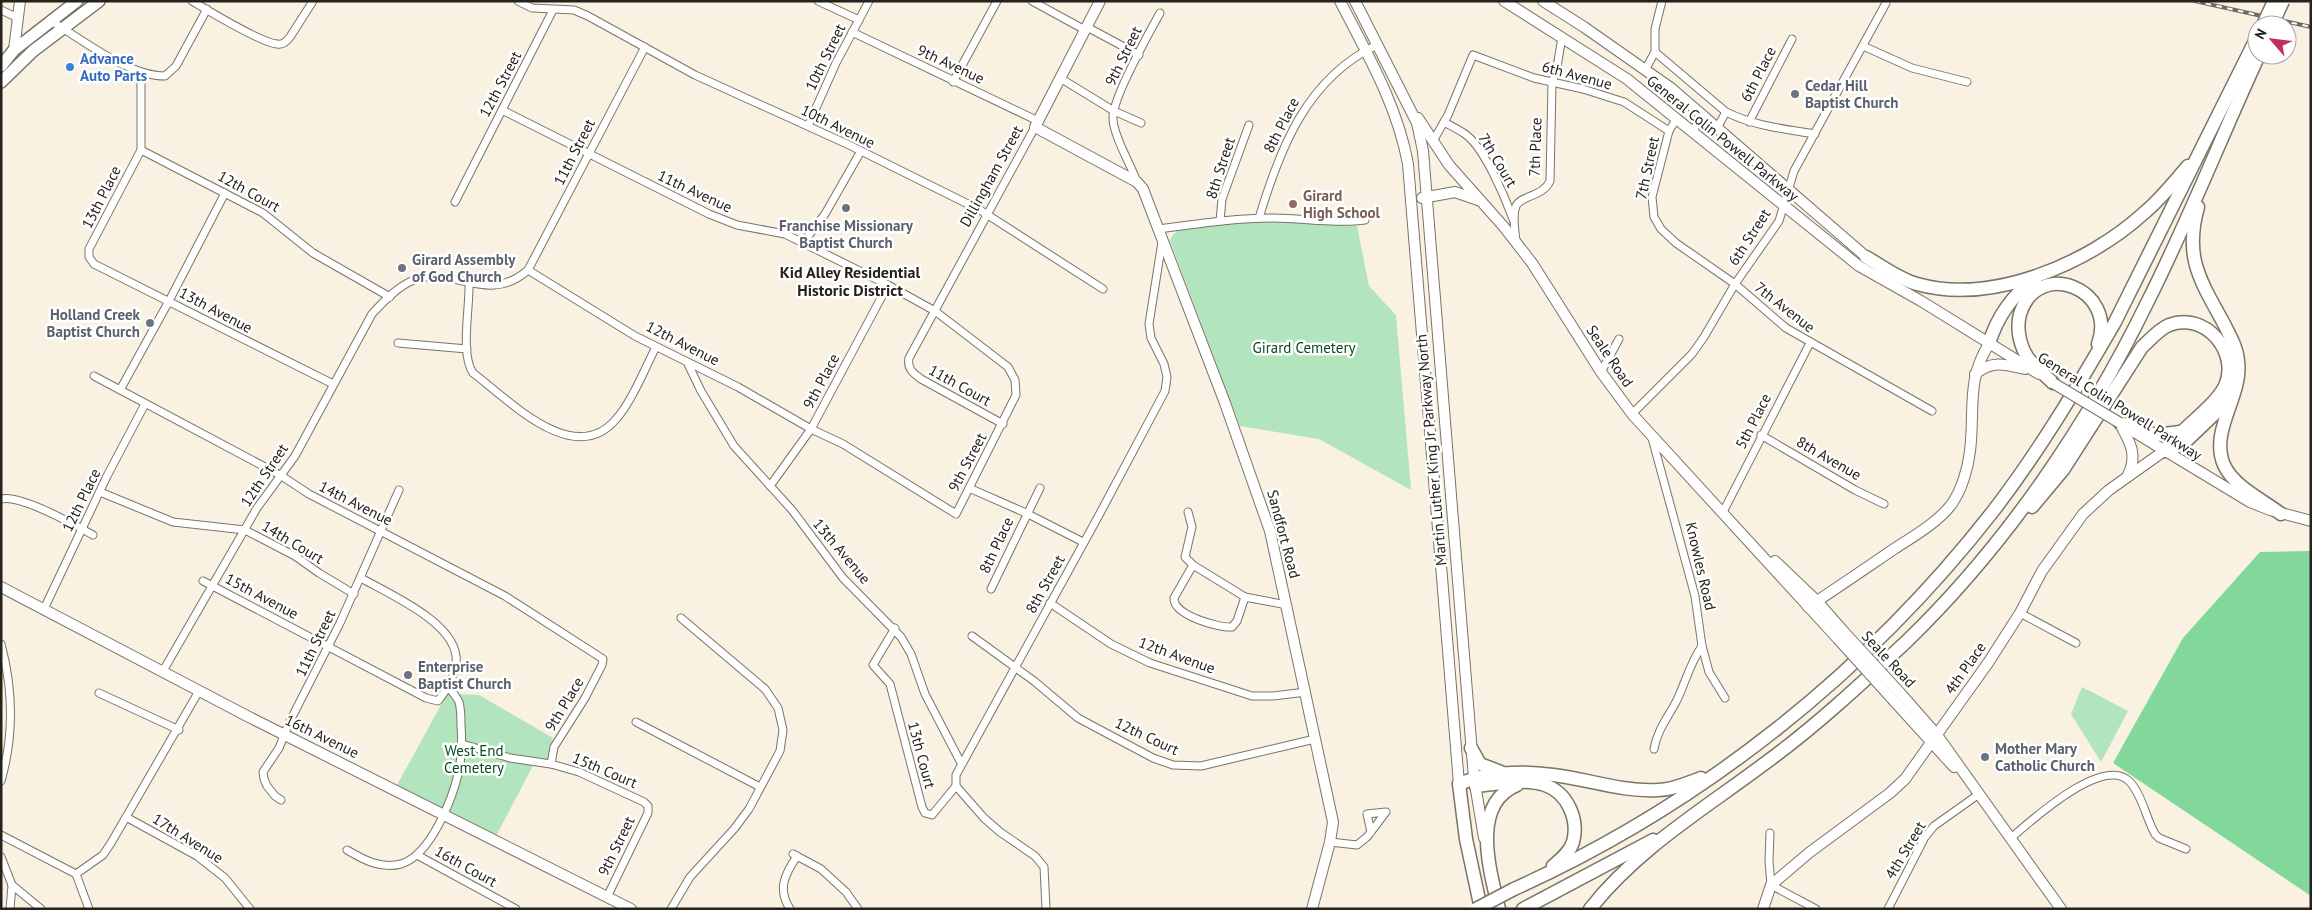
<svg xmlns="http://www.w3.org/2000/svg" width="2312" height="910" viewBox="0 0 2312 910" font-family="'PT Sans',sans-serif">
  <rect width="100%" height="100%" fill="#f9f1e2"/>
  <g fill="#b2e4be">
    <path d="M1275,222L1357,226L1369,286L1396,315L1411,490L1319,439L1240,426L1170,241C1171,236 1175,232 1180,230C1210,221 1244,223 1275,222Z"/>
    <polygon points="2082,687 2128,711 2101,762 2071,714"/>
    <polygon points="447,694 479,695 553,738 548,761 536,760 495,838 396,787"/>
  </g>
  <polygon fill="#82d89a" points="2311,551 2311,896 2113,763 2183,638 2260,552"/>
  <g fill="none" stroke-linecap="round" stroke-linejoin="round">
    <g stroke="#7b7467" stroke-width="9">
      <g id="street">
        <path d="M192,1C209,11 261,43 277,44C283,45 286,42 290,37L313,1"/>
        <polyline points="518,1 532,8 574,10 588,16 695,75 847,144 980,210 1103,289"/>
        <polyline points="818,1 859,20"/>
        <polyline points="1032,1 1085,30"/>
        <polyline points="1,10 18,18"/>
        <path d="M51,21C83,40 128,76 165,76L176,66L207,9"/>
        <polyline points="1087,27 1139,55"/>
        <polyline points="852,32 1038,121"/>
        <polyline points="1863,46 1912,68 1967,82"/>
        <path d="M1655,52L1726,112C1754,126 1785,129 1815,134"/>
        <polyline points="1645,70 1655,52 1655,29 1662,1"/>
        <polyline points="141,72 141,150 89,249 89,257 94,264 333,384"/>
        <polyline points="1060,78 1114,111 1141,123"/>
        <polyline points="953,82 997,1"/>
        <polyline points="502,110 709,214 737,225 785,234 888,285 935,311 1008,367 1015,380 1016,395 956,514 843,444 811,429 738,387 635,336 528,270"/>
        <polyline points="1677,118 1669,131 1652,197 1654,217 1661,229 1676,243 1735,284 1786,328 1932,411"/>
        <path d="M1444,122C1451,126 1458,129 1465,134C1484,147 1505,197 1513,219"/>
        <polyline points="1749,122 1792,39"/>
        <polyline points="808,126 836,63 869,1"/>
        <polyline points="1717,128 1726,112"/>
        <polyline points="1693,131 1702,115"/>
        <polyline points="1433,141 1448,115 1473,55 1534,78 1583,89 1624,102 1669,131"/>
        <polyline points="141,150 263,213 313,253 390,297"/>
        <path d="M1137,182C1131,165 1113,135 1113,118C1112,100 1150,31 1160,13"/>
        <polyline points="455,202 553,10"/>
        <path d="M1259,218C1280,148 1307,78 1377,45"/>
        <polyline points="1220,221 1222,199 1249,125"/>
        <path d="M1159,229C1197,224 1235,218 1273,218C1304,218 1334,224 1365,220"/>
        <path d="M1516,241C1515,231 1512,216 1516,206C1521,195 1543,197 1550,181L1552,83L1557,67L1562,37"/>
        <polyline points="803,243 825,214 861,151"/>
        <path d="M469,283C470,307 460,354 473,373C509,400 575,470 617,418C632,401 645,368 656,347"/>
        <polyline points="398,343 467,349"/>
        <polyline points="688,364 701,391 734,446 792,510 843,578 901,637 911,654 925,694 961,763"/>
        <polyline points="1601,372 1619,339"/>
        <polyline points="94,376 280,475 309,494 505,596 603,659 602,665 585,698 554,747 551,764"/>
        <polyline points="120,390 169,301 225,193"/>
        <polyline points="1632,414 1692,354 1704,337 1735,284 1779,221 1794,171 1886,3"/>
        <path d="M1003,424L921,379C913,373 907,369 909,358L1035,127"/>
        <polyline points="1761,435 1855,490 1884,504"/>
        <polyline points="1652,438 1695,596 1702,646 1709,672 1725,698"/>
        <polyline points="770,486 811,429 888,285"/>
        <polyline points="969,488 1026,513 1083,542"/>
        <polyline points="100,492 173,522 245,530 295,556 319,573 354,594"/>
        <path d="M1,499C20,494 75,525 93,535"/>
        <polyline points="1188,512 1192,527 1185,557 1193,565 1245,597 1287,605"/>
        <polyline points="1723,512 1810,343"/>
        <path d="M1193,565L1174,598C1173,615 1218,628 1232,627L1237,621L1245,597"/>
        <path d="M203,581L426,698L438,701C447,690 458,670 456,656C452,621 389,594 361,578"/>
        <polyline points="991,589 1040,488"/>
        <polyline points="1050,603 1111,644 1150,663 1252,696 1273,696 1306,692"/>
        <polyline points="44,609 107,476 145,404"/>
        <polyline points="2020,613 2076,643"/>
        <polyline points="895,628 873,665 890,684 922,807 925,813 932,815 956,786"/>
        <polyline points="972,636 1034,681 1078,718 1153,758 1173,765 1201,766 1315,739"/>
        <path d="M1,644C13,689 14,736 1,781"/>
        <path d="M163,671L257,508L295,456L372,314C383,302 398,286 414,280C454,265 487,306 528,270L645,47"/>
        <polyline points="99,693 179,730"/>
        <polyline points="636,722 760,787"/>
        <polyline points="462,744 510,758 551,764 579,772 644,802 648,806 648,813 607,897"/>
        <path d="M1654,749C1657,730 1669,716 1677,700C1686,681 1690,663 1702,646"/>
        <polyline points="281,800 275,796 267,786 264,779 263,772 279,748 289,723 340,623 399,490"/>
        <polyline points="126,817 197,856 225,878 250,909"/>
        <polyline points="1770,833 1769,861 1771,885 1816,909"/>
        <polyline points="1,835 76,874"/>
        <path d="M2012,837C2032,820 2104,754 2130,782C2142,795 2146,818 2155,834L2159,838L2186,849"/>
        <polyline points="1330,842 1357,845 1367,837 1386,812 1367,814 1371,832"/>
        <path d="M347,850C364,860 380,869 401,864C431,855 453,798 459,770C462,755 462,740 461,725C461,718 461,709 459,702C456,696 452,691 447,687"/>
        <polyline points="793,854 821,869 846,892 858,909"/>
        <polyline points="417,855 516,909"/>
        <polyline points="1,857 12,885 41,909"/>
        <polyline points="76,874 103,855 111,843 199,691"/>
        <polyline points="76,874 89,909"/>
        <polyline points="10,909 12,885"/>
        <polyline points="671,909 690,877 734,829 749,809 780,751 783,730 778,708 765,689 681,618"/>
        <path d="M790,909C777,889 785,874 797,856"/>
        <polyline points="1046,909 1044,867 1035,856 1000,832 984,818 956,786 956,775 1098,517 1165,391 1167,377 1164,364 1151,338 1149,324 1162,242"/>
        <polyline points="1888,909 1925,837 1934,826 1979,794"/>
      </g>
    </g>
    <g stroke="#7b7467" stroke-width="12">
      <g id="secondary">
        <polyline points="1100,1 1035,127 1137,182 1143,189 1225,403 1270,531 1333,822 1330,842 1312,909"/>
        <path d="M1340,1C1367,54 1397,104 1408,164L1459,784"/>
        <polyline points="1355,1 1417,123 1423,151 1474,778 1484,838"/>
        <polyline points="1504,1 1627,79 1859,266 1921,301 2039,374"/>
        <polyline points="1543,1 1584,27 1671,88 1871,261"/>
        <polyline points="14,50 20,1"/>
        <polyline points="1418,118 1449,165 1504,227 1532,263 1601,372 1632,414 1838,639"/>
        <polyline points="1422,198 1455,192 1478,200"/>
        <path d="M1975,374C1992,360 2005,364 2025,369"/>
        <path d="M2120,424C2130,442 2138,455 2128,475"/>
        <polyline points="2131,430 2250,502 2270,510 2311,521"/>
        <polyline points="1775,561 1817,601 1844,632"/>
        <polyline points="1,587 249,717 631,909"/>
        <path d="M1808,607C1837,588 1866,568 1894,549C1914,536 1937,523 1951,505C1962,490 1968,468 1970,451C1975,411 1966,380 1989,344"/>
        <polyline points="1901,694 1937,735 2061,909"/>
        <polyline points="1894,701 1954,767"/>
        <polyline points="1763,909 1771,885 1810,852 1890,793 1905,779 1988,663 2020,613 2042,571 2083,514 2109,490 2164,451"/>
      </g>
    </g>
    <g stroke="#7b7467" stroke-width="14">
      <g id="primary">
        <polyline points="1,66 14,50 77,1"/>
        <polyline points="1,82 33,51 99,1"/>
      </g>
    </g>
    <g stroke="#7b7467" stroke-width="15">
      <g id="highway">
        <path d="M2198,207C2184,257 2200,280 2223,322C2229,334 2237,347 2238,361C2243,396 2209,430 2224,465C2234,487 2263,500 2281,514"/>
        <path d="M1866,257C1882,266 1899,279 1917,284C1992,305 2088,264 2144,213C2161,199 2174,182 2188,166"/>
        <path d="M1989,344C1996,319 2013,293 2035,280"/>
        <path d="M2053,383C2045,375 2035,367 2028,358C2020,346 2016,329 2020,314C2038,257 2118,289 2098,344"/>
        <polyline points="2120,423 2156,435 2180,432"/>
        <polyline points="2164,451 2183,444 2224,405 2230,396"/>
        <path d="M2032,507L2063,470L2142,347C2151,339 2158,330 2169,325C2205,311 2240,352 2225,386C2214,408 2180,429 2164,451"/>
        <polyline points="1471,748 1480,764 1501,772"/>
        <path d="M1459,784C1487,772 1522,771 1553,775C1588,779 1621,792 1658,790C1673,790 1687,783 1701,778"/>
        <polyline points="1459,784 1466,839 1481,909"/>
        <path d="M1476,786C1498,784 1524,778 1545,785C1568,793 1579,820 1573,842C1570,852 1561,859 1553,866"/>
        <path d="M1514,889C1701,805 1868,672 1994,510C2040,450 2078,386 2115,322L2257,37"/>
        <path d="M1499,909C1490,871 1470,804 1517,785"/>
        <polyline points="1523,909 1653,840"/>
        <path d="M1590,909C1637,849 1704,809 1764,764C1815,727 1861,684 1907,641C2006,545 2087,426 2147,303C2188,222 2221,137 2259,55"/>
      </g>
    </g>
    <use href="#street" stroke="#fff" stroke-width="7"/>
    <use href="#secondary" stroke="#fff" stroke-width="10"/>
    <use href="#primary" stroke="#fff" stroke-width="11"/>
    <use href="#highway" stroke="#fff" stroke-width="12"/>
    <g stroke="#6f6b62" stroke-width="4">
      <polyline id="rail" points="2195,1 2311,27"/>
    </g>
    <use href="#rail" stroke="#fff" stroke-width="2" stroke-dasharray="5.5" stroke-linecap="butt"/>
    <g stroke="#7b7467" stroke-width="12" stroke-linecap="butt">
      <g id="secondary-bridge">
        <polyline points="2053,383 2120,423"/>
        <polyline points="1844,632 1901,694"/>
        <polyline points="1838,639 1894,701"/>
      </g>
    </g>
    <g stroke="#7b7467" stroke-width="15" stroke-linecap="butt">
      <g id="highway-bridge">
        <polyline points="2263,25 2274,1"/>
        <polyline points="2272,25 2283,1"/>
        <polyline points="1476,909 1514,889"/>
      </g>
    </g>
    <use href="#secondary-bridge" stroke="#fff" stroke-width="10"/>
    <use href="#highway-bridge" stroke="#fff" stroke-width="12"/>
  </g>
  <circle fill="#3f7fe0" stroke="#fff" stroke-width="2" cx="70" cy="67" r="5"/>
  <g fill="#6b7280" stroke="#fff" stroke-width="2">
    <circle cx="1795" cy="94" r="5"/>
    <circle cx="846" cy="208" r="5"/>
    <circle cx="402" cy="268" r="5"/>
    <circle cx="150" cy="323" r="5"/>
    <circle cx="408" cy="675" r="5"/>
    <circle cx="1985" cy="757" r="5"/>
  </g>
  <circle fill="#8d6e63" stroke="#fff" stroke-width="2" cx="1293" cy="204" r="5"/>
  <g text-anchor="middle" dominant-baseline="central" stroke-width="5" stroke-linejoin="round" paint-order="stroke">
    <g font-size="15" fill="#25221d" stroke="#fff">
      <text transform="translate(1123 56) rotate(-64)">9th Street</text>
      <text transform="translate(825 57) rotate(-64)">10th Street</text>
      <text transform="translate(951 64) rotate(25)">9th Avenue</text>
      <text transform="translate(1758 74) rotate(-63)">6th Place</text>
      <text transform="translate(1577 75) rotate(15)">6th Avenue</text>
      <text transform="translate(500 84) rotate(-62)">12th Street</text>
      <text transform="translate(1281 125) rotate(-63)">8th Place</text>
      <text transform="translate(838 126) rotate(26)">10th Avenue</text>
      <text transform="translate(1723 138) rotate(39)">General Colin Powell Parkway</text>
      <text transform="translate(1535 147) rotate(-88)">7th Place</text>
      <text transform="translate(574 152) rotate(-63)">11th Street</text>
      <text transform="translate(1498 160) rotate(59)">7th Court</text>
      <text transform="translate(1220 168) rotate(-72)">8th Street</text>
      <text transform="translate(1647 168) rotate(-78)">7th Street</text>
      <text transform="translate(991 176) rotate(-61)">Dillingham Street</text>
      <text transform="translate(249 191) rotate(29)">12th Court</text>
      <text transform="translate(695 191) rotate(25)">11th Avenue</text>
      <text transform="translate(101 197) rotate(-63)">13th Place</text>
      <text transform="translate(1749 237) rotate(-57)">6th Street</text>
      <text transform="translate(1785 307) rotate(38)">7th Avenue</text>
      <text transform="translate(216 310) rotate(28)">13th Avenue</text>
      <text transform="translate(683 343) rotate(27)">12th Avenue</text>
      <text transform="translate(1610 356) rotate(56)">Seale Road</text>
      <text transform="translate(821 381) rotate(-62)">9th Place</text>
      <text transform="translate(960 385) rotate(29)">11th Court</text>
      <text transform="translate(2120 406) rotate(32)">General Colin Powell Parkway</text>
      <text transform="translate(1753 421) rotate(-63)">5th Place</text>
      <text transform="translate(1431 450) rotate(-95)">Martin Luther King Jr Parkway North</text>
      <text transform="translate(1829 458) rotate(30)">8th Avenue</text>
      <text transform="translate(967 462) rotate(-62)">9th Street</text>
      <text transform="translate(264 475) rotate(-56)">12th Street</text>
      <text transform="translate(81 500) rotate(-64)">12th Place</text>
      <text transform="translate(356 503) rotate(27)">14th Avenue</text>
      <text transform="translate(1284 534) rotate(75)">Sandfort Road</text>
      <text transform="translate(293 542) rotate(31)">14th Court</text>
      <text transform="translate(996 545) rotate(-65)">8th Place</text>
      <text transform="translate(842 551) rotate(50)">13th Avenue</text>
      <text transform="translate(1701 566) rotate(77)">Knowles Road</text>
      <text transform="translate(1045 584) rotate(-61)">8th Street</text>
      <text transform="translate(262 596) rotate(28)">15th Avenue</text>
      <text transform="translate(315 643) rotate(-64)">11th Street</text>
      <text transform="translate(1177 655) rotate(20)">12th Avenue</text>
      <text transform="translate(1889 659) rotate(47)">Seale Road</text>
      <text transform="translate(1965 668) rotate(-55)">4th Place</text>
      <text transform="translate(564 704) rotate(-59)">9th Place</text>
      <text transform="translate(322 736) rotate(26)">16th Avenue</text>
      <text transform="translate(1147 736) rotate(25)">12th Court</text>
      <text transform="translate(922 755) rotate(75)">13th Court</text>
      <text transform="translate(605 770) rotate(23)">15th Court</text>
      <text transform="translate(188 838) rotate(32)">17th Avenue</text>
      <text transform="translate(616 846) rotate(-64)">9th Street</text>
      <text transform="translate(1905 850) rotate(-59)">4th Street</text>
      <text transform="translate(466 866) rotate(29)">16th Court</text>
    </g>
    <g font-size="15" font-weight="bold" fill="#366cbe" stroke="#fff" text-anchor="start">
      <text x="80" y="58">Advance<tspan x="80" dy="17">Auto Parts</tspan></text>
    </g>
    <g font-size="15" font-weight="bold" fill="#5b616d" stroke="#fff" text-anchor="start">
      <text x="1805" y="85">Cedar Hill<tspan x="1805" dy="17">Baptist Church</tspan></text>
      <text x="846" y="225" text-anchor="middle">Franchise Missionary<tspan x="846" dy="17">Baptist Church</tspan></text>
      <text x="412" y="259">Girard Assembly<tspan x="412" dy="17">of God Church</tspan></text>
      <text x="140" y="314" text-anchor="end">Holland Creek<tspan x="140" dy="17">Baptist Church</tspan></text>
      <text x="418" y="666">Enterprise<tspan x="418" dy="17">Baptist Church</tspan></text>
      <text x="1995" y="748">Mother Mary<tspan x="1995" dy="17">Catholic Church</tspan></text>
    </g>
    <g font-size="15" font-weight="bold" fill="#785e54" stroke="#fff" text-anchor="start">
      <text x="1303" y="195">Girard<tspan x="1303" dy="17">High School</tspan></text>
    </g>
    <g font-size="15" fill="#074b24" stroke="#fff">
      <text x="1304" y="347">Girard Cemetery</text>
      <text x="474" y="750">West End<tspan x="474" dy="17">Cemetery</tspan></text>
    </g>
    <g font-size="16" font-weight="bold" fill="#25221d" stroke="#fff">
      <text x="850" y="272">Kid Alley Residential<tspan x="850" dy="18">Historic District</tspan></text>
    </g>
  </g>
  <rect width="2312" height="910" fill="none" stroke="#25221d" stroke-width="5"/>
  <g transform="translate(2272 40) rotate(298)"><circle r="24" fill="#ffffff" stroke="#a8a7a5"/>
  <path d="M0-4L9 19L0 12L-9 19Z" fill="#bc2f60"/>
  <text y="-8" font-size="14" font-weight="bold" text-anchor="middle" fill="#25221d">N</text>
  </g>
</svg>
